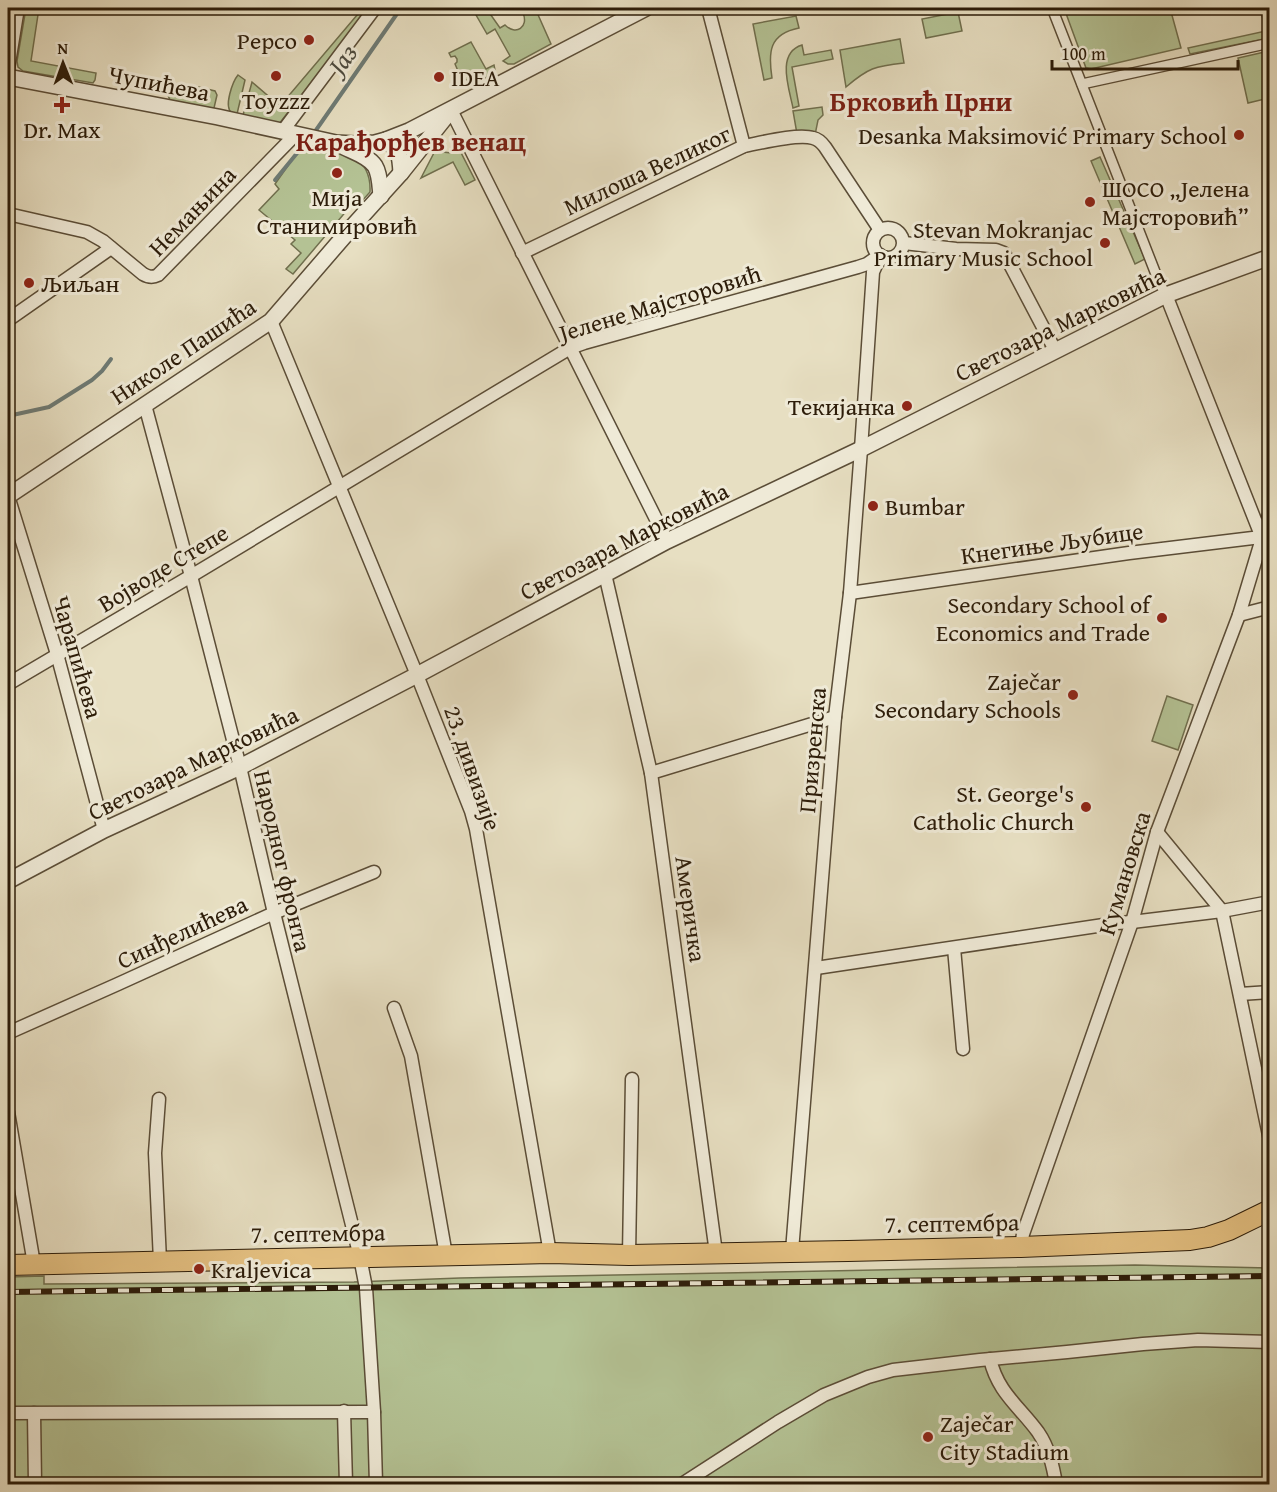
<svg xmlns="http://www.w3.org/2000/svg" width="1277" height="1492" viewBox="0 0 1277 1492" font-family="'Gentium Book Plus',serif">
  <rect width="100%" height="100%" fill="#e7dfc2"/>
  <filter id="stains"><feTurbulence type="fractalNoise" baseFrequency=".00333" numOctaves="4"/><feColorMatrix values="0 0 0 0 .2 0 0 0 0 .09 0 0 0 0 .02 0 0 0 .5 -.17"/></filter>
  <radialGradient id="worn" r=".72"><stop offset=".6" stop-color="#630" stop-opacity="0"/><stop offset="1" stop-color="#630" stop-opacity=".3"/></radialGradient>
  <g fill="#b4c294" stroke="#706f4e" stroke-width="1.5">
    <polygon points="26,8 39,8 31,61 96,73 95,80 93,83 23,71 18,67 17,61"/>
    <polygon points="363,8 369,8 279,124 243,115 252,82 280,106"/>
    <path d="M472,8H486L500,28L505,25C516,36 529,27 523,13L527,10L526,8H535L551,44L514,64H508L503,61L510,56L495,29L487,34Z"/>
    <polygon points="1064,8 1170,8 1181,48 1091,69 1086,68"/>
    <polygon points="1260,8 1269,8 1269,38 1190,54 1188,48 1266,31"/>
    <polygon points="958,12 962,31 926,38 922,19"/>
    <path d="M796,16L799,28C769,34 768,52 772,78L764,80L753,24Z"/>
    <path d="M900,39L904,63C875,66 868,68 846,87L840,50Z"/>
    <polygon points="471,42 486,69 494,65 495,70 492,75 475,83 461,78 455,64 457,62 457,59 455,56 451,57 449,53"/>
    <path d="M802,45L804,55L831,50L833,59L792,67L799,106L793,108C789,88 776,53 802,45Z"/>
    <polygon points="1269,51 1269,98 1248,103 1238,58"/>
    <path d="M238,75L245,80L237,114C235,114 233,114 232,113C223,107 233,81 238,75Z"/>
    <polygon points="190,85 215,91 217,95 214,108 212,109 173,102 170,100 167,93 188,96"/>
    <polygon points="822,107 823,115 818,120 815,135 797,134 793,111"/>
    <path d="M304,143C335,149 372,151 370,192L362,201L348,209L293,274L286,269L301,253L291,244L295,240L259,210L279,189L275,184Z"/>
    <polygon points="443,144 443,152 451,153 452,144 457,145 475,180 465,185 453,162 421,178 436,149"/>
    <polygon points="1100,157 1145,259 1135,264 1091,161"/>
    <polygon points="1167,696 1193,705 1178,750 1152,741"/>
    <polygon points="1135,1265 1269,1268 1269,1484 8,1484 8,1277 44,1276 44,1284 354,1282 460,1278"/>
  </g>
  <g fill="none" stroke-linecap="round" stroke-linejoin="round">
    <g stroke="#6e7b75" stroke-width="4">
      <polyline points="314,133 401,8"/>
      <polyline points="275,180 307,141"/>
      <polyline points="8,416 49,407 92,380 102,371 111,359"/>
    </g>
    <g stroke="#5b4d37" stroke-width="12">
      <g id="pedestrian">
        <polyline points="1052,8 1159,282 1166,295"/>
        <polyline points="1082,84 1270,43"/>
      </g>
    </g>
    <g stroke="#5b4d37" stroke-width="15">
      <g id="minor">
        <polyline points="708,8 744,146"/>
        <polyline points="8,69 18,8"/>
        <polyline points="451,110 667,541"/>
        <polyline points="282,132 375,8"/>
        <path d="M8,214L87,232L103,241L143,274C148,277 152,278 158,275L296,134"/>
        <circle cx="888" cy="243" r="15"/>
        <polyline points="904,243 956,249 996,250 1004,253 1055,350"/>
        <path d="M522,253L744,146C760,143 798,133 813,138C818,139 822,143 825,147L880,230"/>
        <polyline points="1166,295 1270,558"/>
        <polyline points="8,320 111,248"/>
        <polyline points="271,321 417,675 471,811 476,829 550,1253"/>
        <polyline points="145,405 191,576 240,767 274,913 360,1257 366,1288 374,1412 376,1484"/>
        <polyline points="8,496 57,654 104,830"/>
        <polyline points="605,574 651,773 716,1253"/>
        <polyline points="850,593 1129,553 1261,537"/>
        <polyline points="1239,615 1270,607"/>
        <polyline points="8,684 191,576 570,348 584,343 858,267 867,264 880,255"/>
        <polyline points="651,773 835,717"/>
        <polyline points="1157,832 1222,911 1270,1140"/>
        <polyline points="954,948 963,1049"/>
        <polyline points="816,968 1117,923 1132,922 1222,911 1270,902"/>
        <polyline points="1240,994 1270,992"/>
        <polyline points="394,1008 411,1056 446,1255"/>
        <polyline points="8,1033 118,984 274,913 374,872"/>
        <polyline points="159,1099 155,1153 160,1261"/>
        <polyline points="8,1112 34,1264"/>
        <polyline points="1021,1247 1023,1234 1132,922 1157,832 1239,615 1270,512"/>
        <polyline points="792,1251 835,717 850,593 861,449 873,272 877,263 884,257"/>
        <polyline points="629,1255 632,1079"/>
        <path d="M990,1359C998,1393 1019,1406 1038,1432C1049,1448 1053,1466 1056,1484"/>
        <polyline points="344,1411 346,1484"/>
        <polyline points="8,1413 374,1412"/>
        <polyline points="34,1413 35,1484"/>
        <polyline points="682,1484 778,1422 824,1395 868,1377 893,1370 980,1360 1067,1352 1143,1344 1198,1340 1270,1342"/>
      </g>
    </g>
    <g stroke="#5b4d37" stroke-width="18">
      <g id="tertiary">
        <polyline points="8,77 218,117 336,143 355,144 375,143 386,140 409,131 646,8"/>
        <path d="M386,140C400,151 400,156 401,173"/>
        <path d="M344,147C354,152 368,156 375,166C380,174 380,187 381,196"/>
        <polyline points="8,496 271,321 353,226 401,173 448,114"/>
        <polyline points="8,881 104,830 240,767 417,675 667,541 861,449 1166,295 1270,257"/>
      </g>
    </g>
    <g stroke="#2c1c09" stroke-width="22">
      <polyline id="primary" points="8,1265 550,1253 629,1255 848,1251 1021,1247 1190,1240 1208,1237 1229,1230 1270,1210"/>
    </g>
    <use href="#pedestrian" stroke="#efead7" stroke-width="9"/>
    <use href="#minor" stroke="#efead7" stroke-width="12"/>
    <use href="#tertiary" stroke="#efead7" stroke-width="15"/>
    <use href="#primary" stroke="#e4c081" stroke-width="20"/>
    <g stroke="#2c1c09" stroke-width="6">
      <polyline id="rail" points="8,1292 1270,1276"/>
    </g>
    <use href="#rail" stroke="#efead7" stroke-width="4" stroke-dasharray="11" stroke-linecap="butt"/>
  </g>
  <g fill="#8f2418" stroke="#efead7" stroke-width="2">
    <circle cx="309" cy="40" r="6"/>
    <circle cx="276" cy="76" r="6"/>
    <circle cx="439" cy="77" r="6"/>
    <path d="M59 96h6v6h6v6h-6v6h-6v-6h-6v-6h6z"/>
    <circle cx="1239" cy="135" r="6"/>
    <circle cx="337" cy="173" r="6"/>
    <circle cx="1090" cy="202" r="6"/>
    <circle cx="1105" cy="243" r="6"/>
    <circle cx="29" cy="283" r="6"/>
    <circle cx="907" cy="406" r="6"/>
    <circle cx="873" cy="506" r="6"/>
    <circle cx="1162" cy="618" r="6"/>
    <circle cx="1073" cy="695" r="6"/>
    <circle cx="1086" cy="807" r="6"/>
    <circle cx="199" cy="1269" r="6"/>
    <circle cx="928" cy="1437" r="6"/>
  </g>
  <g text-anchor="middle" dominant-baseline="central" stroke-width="6" stroke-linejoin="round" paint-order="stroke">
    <g font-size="24" fill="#2c1c09" stroke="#efead7" text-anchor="end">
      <text x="297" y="40">Pepco</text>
      <text x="451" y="77" text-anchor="start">IDEA</text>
      <text x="276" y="100" text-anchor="middle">Toyzzz</text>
      <text x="62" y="129" text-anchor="middle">Dr. Max</text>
      <text x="1227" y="135">Desanka Maksimović Primary School</text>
      <text x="1102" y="188" text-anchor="start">ШОСО „Јелена<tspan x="1102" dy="28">Мајсторовић”</tspan></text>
      <text x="337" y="197" text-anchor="middle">Мија<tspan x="337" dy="28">Станимировић</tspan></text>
      <text x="1093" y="229">Stevan Mokranjac<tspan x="1093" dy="28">Primary Music School</tspan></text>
      <text x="41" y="283" text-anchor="start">Љиљан</text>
      <text x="895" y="406">Текијанка</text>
      <text x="885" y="506" text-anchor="start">Bumbar</text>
      <text x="1150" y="604">Secondary School of<tspan x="1150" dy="28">Economics and Trade</tspan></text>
      <text x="1061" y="681">Zaječar<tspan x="1061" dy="28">Secondary Schools</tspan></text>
      <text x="1074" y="793">St. George's<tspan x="1074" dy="28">Catholic Church</tspan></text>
      <text x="211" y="1269" text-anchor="start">Kraljevica</text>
      <text x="940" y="1423" text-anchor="start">Zaječar<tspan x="940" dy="28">City Stadium</tspan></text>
    </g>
    <g font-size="24" fill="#2c1c09" stroke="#efead7">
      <text transform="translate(159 83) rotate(11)">Чупићева</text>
      <text transform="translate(647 170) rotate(-25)">Милоша Великог</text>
      <text transform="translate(192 211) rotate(-46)">Немањина</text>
      <text transform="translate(660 303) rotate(-17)">Јелене Мајсторовић</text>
      <text transform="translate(1060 324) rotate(-26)">Светозара Марковића</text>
      <text transform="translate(183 351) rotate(-34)">Николе Пашића</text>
      <text transform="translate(624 541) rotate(-27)">Светозара Марковића</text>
      <text transform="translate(1052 543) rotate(-8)">Кнегиње Љубице</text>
      <text transform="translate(163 568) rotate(-31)">Војводе Степе</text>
      <text transform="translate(78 657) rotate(74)">Чарапићева</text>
      <text transform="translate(812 750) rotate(-85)">Призренска</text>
      <text transform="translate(193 763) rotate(-26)">Светозара Марковића</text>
      <text transform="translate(473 768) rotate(71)">23. дивизије</text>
      <text transform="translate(283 861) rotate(77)">Народног фронта</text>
      <text transform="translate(1124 873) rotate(-73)">Кумановска</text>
      <text transform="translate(691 909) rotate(82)">Америчка</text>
      <text transform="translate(182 932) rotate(-25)">Синђелићева</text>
      <text transform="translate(952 1223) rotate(-1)">7. септембра</text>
      <text transform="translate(318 1233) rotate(-1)">7. септембра</text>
    </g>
    <g font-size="26" font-style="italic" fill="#4d4b3f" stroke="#efead7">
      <text transform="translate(342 59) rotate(-55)">Јаз</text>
    </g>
    <g font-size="27" font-weight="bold" fill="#7a1f14" stroke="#efead7">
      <text x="921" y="101">Брковић Црни</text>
      <text x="411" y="141">Карађорђев венац</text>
    </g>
  </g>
  <rect width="1277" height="1492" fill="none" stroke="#e7dfc2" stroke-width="30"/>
  <rect x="9" y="9" width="1259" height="1474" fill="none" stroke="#2c1c09" stroke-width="3"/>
  <rect x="15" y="15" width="1247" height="1462" fill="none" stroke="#2c1c09" stroke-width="1.5"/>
  <g transform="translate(63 63) rotate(359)" stroke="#efead7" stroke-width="4.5" paint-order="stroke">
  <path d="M0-4.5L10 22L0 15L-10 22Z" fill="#2c1c09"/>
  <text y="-9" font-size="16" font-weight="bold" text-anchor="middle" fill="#2c1c09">N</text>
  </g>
  <path d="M1052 60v9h186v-9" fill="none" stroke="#2c1c09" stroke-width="3"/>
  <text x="1061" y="60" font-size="18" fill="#2c1c09" stroke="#efead7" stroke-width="4.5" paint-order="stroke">100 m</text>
  <rect width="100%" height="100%" filter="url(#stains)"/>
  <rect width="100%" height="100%" fill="url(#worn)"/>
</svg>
